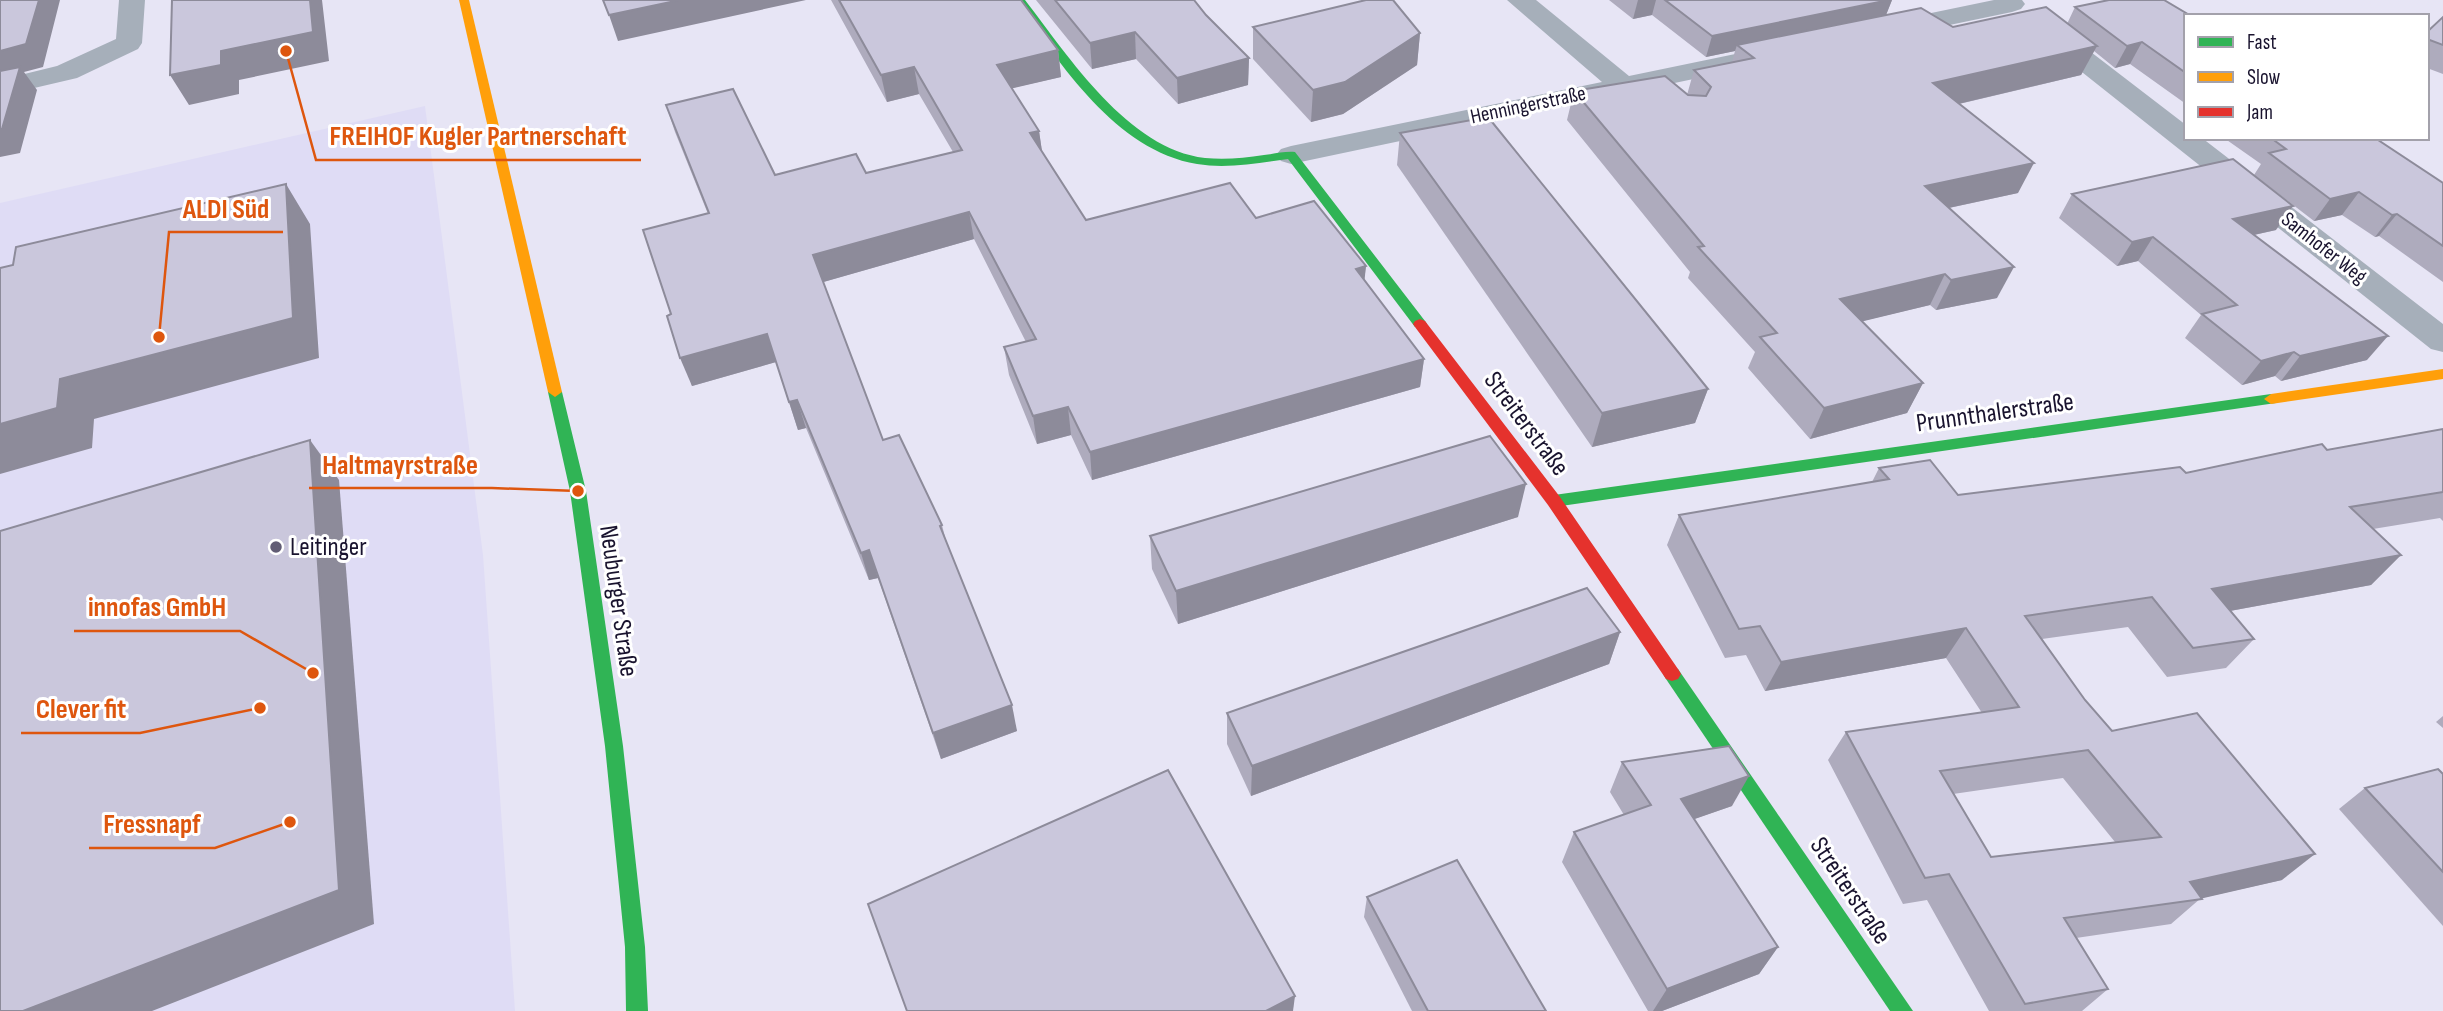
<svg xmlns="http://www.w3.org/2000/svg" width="2443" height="1011" viewBox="0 0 2443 1011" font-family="'Sofia Sans Condensed',sans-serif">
  <rect width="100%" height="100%" fill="#e7e5f5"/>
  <polygon fill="#dfdcf5" points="425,106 483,555 515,1011 0,1011 0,203"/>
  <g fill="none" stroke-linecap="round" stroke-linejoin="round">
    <g fill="#a6afba" fill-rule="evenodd">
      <polygon points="119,0 145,0 142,43 138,49 77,78 0,96 0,80 57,66 116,39"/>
      <polygon points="1507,0 1536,0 1629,76 1784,44 1793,46 1797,52 1793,58 1784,60 1291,164 1281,161 1276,155 1281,149 1291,146 1602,82"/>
      <polygon points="1994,0 2022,0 2025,4 2021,9 2012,12 1887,38 1878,36 1874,30 1878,24"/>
      <polygon points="2048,24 2057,26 2186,125 2186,138 2202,138 2443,324 2443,352 2431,349 2039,38 2035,32 2039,26"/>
    </g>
    <g fill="#30b455" fill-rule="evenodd">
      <path d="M1015,0H1025C1069,57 1128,149 1205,158C1225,160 1244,158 1264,155C1274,154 1285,151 1295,152L1425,321L1427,324L1425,327H1415L1288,159C1258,163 1227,169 1197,164C1115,150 1060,63 1015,0Z"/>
      <polygon points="555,387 562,392 586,491 623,746 645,947 648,1011 626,1011 625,947 605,746 570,491 548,392"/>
      <polygon points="2271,394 2278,399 2276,403 1554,507 1546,501 1554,495"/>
      <polygon points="1672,667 1678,669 1913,1011 1890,1011 1666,679 1663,674 1666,669"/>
    </g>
    <g fill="#ff9f0a" fill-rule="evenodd">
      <polygon points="459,0 469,0 562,392 555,397 548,392"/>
      <polygon points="2443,369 2443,379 2271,404 2264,399 2271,394"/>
    </g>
    <polygon fill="#e5322d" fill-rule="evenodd" points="1420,319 1425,321 1560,497 1678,669 1681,674 1678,679 1672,681 1666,679 1548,505 1415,327 1413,324 1415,321"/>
  </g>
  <g fill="#aeabbd" fill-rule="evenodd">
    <polygon points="831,0 1020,0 1058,50 1061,77 1012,88 1039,131 1042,152 1086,220 1256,218 1366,266 1364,280 1424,359 1420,387 1092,480 1071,435 1037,444 1009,375 1004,347 1026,342 974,239 823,282 883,440 942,525 946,541 1017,731 941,759 878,578 869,580 806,428 798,430 776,362 692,386 671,314 708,214 675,132 666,105 775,175 866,173 953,152 919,94 887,102"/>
    <polygon points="1036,0 1194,0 1206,15 1249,58 1248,85 1178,104 1136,59 1092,69"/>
    <polygon points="1609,0 1892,0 1886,15 1953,27 2067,24 2075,7 2186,16 2186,104 2130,64 2115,68 2094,51 2081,75 1959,104 2018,193 1949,208 1997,298 1936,310 1930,305 1862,321 1923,383 1907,413 1810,439 1748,368 1755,352 1688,278 1690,272 1567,120 1574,91 1687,95 1694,70 1732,62 1735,51 1706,57 1652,15 1633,19"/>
    <polygon points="2443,17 2443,74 2427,68 2427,32"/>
    <polygon points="1253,27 1420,33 1417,65 1343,114 1311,122 1253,59"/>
    <polygon points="1400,133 1708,389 1695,423 1592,447 1397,165"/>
    <polygon points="2224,138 2375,138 2443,183 2443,282 2379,236 2375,237 2342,215 2314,221 2254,175 2261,164"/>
    <polygon points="2072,194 2276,230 2254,235 2367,360 2281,381 2275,376 2242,385 2185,338 2201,315 2138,261 2117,266 2059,218"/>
    <path d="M2443,429V521L2440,518L2373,529L2401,555L2371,585L2230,611L2254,639L2226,668L2167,677L2128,627L2042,639L2085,700L2112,731L2282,880L2201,898L2171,924L2076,938L2108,989L2082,1011H1989L1927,900L1903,904L1828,760L1846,732L1982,713L1946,658L1765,691L1746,655L1725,658L1667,545L1679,515L1872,482L1879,468L1958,495L2186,473L2327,450ZM2063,778L2115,842L1991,857L1953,794Z"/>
    <polygon points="1518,517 1178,624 1152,569 1150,536"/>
    <polygon points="1620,632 1609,664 1251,796 1227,744 1227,713"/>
    <polygon points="2443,716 2443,728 2436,722"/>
    <polygon points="1622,762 1732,806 1694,819 1778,947 1759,974 1662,1011 1648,1011 1562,862 1574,832 1624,815 1610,792"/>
    <polygon points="2443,774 2443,926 2339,809 2365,788"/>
    <polygon points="1367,897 1546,1011 1412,1011 1364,917"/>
  </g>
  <g fill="#8d8b9a">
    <polygon points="39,0 60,0 43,67 24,72 37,90 20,153 0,157 0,51"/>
    <polygon points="310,0 322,0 329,61 239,80 239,94 189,105 170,75 221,51"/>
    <polygon points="680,0 806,0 618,41 609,15"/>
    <polygon points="1638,0 1656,0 1652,15 1633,19"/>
    <polygon points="1889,0 1892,0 1884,20 1737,45 1735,51 1706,57 1712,36"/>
    <polygon points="1135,32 1136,59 1092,69 1090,43"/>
    <polygon points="1420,33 1417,65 1343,114 1311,122 1313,90"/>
    <polygon points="2142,42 2130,64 2115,68 2127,46"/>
    <polygon points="2097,46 2081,75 1920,113 1933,83"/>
    <polygon points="1058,50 1061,77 1001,91 997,65"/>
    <polygon points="1249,58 1248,85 1178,104 1177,78"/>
    <polygon points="914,67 919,94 887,102 881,75"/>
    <polygon points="1039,131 1043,158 1030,133"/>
    <polygon points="2034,163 2018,193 1911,216 1925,186"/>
    <polygon points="286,184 310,224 319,358 94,419 92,448 0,474 0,424 60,379"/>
    <polygon points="2359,192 2342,215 2314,221 2330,199"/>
    <polygon points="2293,206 2276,230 2217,243 2233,219"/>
    <polygon points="969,212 974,239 820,283 813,255"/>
    <polygon points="2397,214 2379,236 2375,237 2392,215"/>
    <polygon points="2153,237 2138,261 2117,266 2132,242"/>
    <polygon points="1366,266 1363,294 1356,269"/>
    <polygon points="2014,267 1997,298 1936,310 1951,280"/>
    <polygon points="1945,274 1930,305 1827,330 1840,299"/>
    <polygon points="767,334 776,362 692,386 680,358"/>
    <polygon points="2388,336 2367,360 2281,381 2300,356"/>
    <polygon points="2294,352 2275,376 2242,385 2261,361"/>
    <polygon points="1424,359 1420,387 1092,480 1090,452"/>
    <polygon points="1923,383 1907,413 1810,439 1824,408"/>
    <polygon points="1708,389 1695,423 1592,447 1602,413"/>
    <polygon points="797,400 806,428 798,430 789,402"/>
    <polygon points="1068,407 1071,435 1037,444 1033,416"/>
    <polygon points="310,440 339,480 374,924 152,1011 23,1011"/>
    <polygon points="1526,484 1518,517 1178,624 1176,591"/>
    <polygon points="869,550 878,578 869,580 861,553"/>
    <polygon points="2401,555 2371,585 2186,619 2212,589"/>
    <polygon points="1966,628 1946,658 1765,691 1781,662"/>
    <polygon points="1620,632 1609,664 1251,796 1252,766"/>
    <polygon points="1012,705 1017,731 941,759 933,733"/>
    <polygon points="1749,776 1732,806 1666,829 1681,799"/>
    <polygon points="2315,854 2282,880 2195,900 2190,882"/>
    <polygon points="1778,947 1759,974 1662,1011 1653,1011 1667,989"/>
    <polygon points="1295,996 1293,1011 1266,1011"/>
  </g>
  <g fill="#cac7dc" stroke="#8d8b9a" stroke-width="2" fill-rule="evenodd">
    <polygon points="0,0 39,0 26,44 0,51"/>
    <polygon points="172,0 310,0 313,32 221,51 221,65 170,75"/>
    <polygon points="603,0 680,0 609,15"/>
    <polygon points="839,0 1021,0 1058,50 997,65 1039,131 1030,133 1086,220 1230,183 1256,218 1314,201 1366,266 1356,269 1424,359 1090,452 1068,407 1033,416 1004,347 1036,339 969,212 813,255 883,440 899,435 942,525 940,526 1012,705 933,733 869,550 861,553 797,400 789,402 767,334 680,358 667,316 671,314 643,230 709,213 666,105 733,89 775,175 856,154 866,173 962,150 914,67 881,75"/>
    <polygon points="1055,0 1194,0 1206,15 1249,58 1177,78 1135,32 1090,43"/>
    <polygon points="1366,0 1393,0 1420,33 1345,82 1313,90 1253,27"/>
    <polygon points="1665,0 1889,0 1712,36"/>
    <polygon points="2109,0 2164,0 2191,16 2186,16 2186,73 2142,42 2127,46 2075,7"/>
    <polygon points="2046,7 2097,46 1933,83 2034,163 1925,186 2014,267 1951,280 1945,274 1840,299 1923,383 1824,408 1760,337 1777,333 1698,247 1704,246 1574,91 1665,76 1688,95 1706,96 1711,87 1694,70 1754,58 1737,45 1921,8 1953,27"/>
    <polygon points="2443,17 2443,45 2427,39 2427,32"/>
    <polygon points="20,67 2,129 0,129 0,71"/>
    <polygon points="1488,117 1708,389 1602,413 1400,133"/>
    <polygon points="2271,138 2375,138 2443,183 2443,246 2397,214 2392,215 2359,192 2330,199 2269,153 2286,149"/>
    <polygon points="2233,159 2293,206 2233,219 2388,336 2300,356 2294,352 2261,361 2202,314 2237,305 2153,237 2132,242 2072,194"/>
    <polygon points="286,184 293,318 60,379 57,408 0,424 0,268 13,265 16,247"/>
    <path d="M2443,429V492L2350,507L2401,555L2212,589L2254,639L2193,648L2152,597L2025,616L2085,700L2112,731L2197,713L2315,854L2190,882L2202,899L2064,918L2108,989L2025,1004L1949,874L1925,878L1846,732L2019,707L1966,628L1781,662L1760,626L1739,629L1679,515L1889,479L1879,468L1930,460L1958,495L2180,467L2186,473L2322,444L2327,450ZM2088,750L2161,837L1991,857L1940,771Z"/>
    <polygon points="1490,436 1526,484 1176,591 1150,536"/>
    <polygon points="310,440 339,890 23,1011 0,1011 0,531"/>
    <polygon points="1587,588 1620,632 1252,766 1227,713"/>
    <polygon points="1729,746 1749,776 1681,799 1778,947 1667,989 1574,832 1651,805 1622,762"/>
    <polygon points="2438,769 2443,774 2443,872 2365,788"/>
    <polygon points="1168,770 1295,996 1266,1011 907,1011 868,904"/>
    <polygon points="1457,860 1546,1011 1428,1011 1367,897"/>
  </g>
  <circle fill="#615c74" stroke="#fff" stroke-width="2.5" cx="276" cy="547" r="7"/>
  <g text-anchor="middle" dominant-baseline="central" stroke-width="6" stroke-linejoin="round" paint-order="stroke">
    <g font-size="21" fill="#19132e" stroke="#fff">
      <text transform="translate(1528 105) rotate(-12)">Henningerstraße</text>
      <text transform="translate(2324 248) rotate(38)">Samhofer Weg</text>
    </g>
    <g font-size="26" fill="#19132e" stroke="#fff">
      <text transform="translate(1995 413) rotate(-8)">Prunnthalerstraße</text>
      <text transform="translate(1526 424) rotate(53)">Streiterstraße</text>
      <text transform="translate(618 601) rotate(82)">Neuburger Straße</text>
      <text transform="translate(1850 891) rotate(56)">Streiterstraße</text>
    </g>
    <g font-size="26" fill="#19132e" stroke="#fff" text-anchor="start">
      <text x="290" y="547">Leitinger</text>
    </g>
  </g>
  <path fill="none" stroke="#de560e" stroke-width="2.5" d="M286 51L316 160H641M159 337L169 232H283M578 491L492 488H309M313 673L240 631H74M260 708L140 733H21M290 822L215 848H89"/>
  <g fill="#de560e" stroke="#fff" stroke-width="2.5">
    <circle cx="286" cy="51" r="7"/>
    <circle cx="159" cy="337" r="7"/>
    <circle cx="578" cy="491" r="7"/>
    <circle cx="313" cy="673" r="7"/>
    <circle cx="260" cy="708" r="7"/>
    <circle cx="290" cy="822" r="7"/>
  </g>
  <g font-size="28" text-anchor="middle" font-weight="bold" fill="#de560e" stroke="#fff" stroke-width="6" stroke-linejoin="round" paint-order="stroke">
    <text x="478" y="145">FREIHOF Kugler Partnerschaft</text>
    <text x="226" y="218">ALDI Süd</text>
    <text x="400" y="474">Haltmayrstraße</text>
    <text x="157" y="616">innofas GmbH</text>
    <text x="81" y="718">Clever fit</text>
    <text x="152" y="833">Fressnapf</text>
  </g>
  <rect x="2184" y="14" width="245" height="126" fill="#ffffff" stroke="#a3a1ab" stroke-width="2"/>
  <rect x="2198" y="37" width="35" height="10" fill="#30b455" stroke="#a3a1ab" stroke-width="2"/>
  <text x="2247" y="49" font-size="21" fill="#19132e">Fast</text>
  <rect x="2198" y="72" width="35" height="10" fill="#ff9f0a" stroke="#a3a1ab" stroke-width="2"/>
  <text x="2247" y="84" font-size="21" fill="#19132e">Slow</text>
  <rect x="2198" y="107" width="35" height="10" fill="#e5322d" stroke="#a3a1ab" stroke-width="2"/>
  <text x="2247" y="119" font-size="21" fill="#19132e">Jam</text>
</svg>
